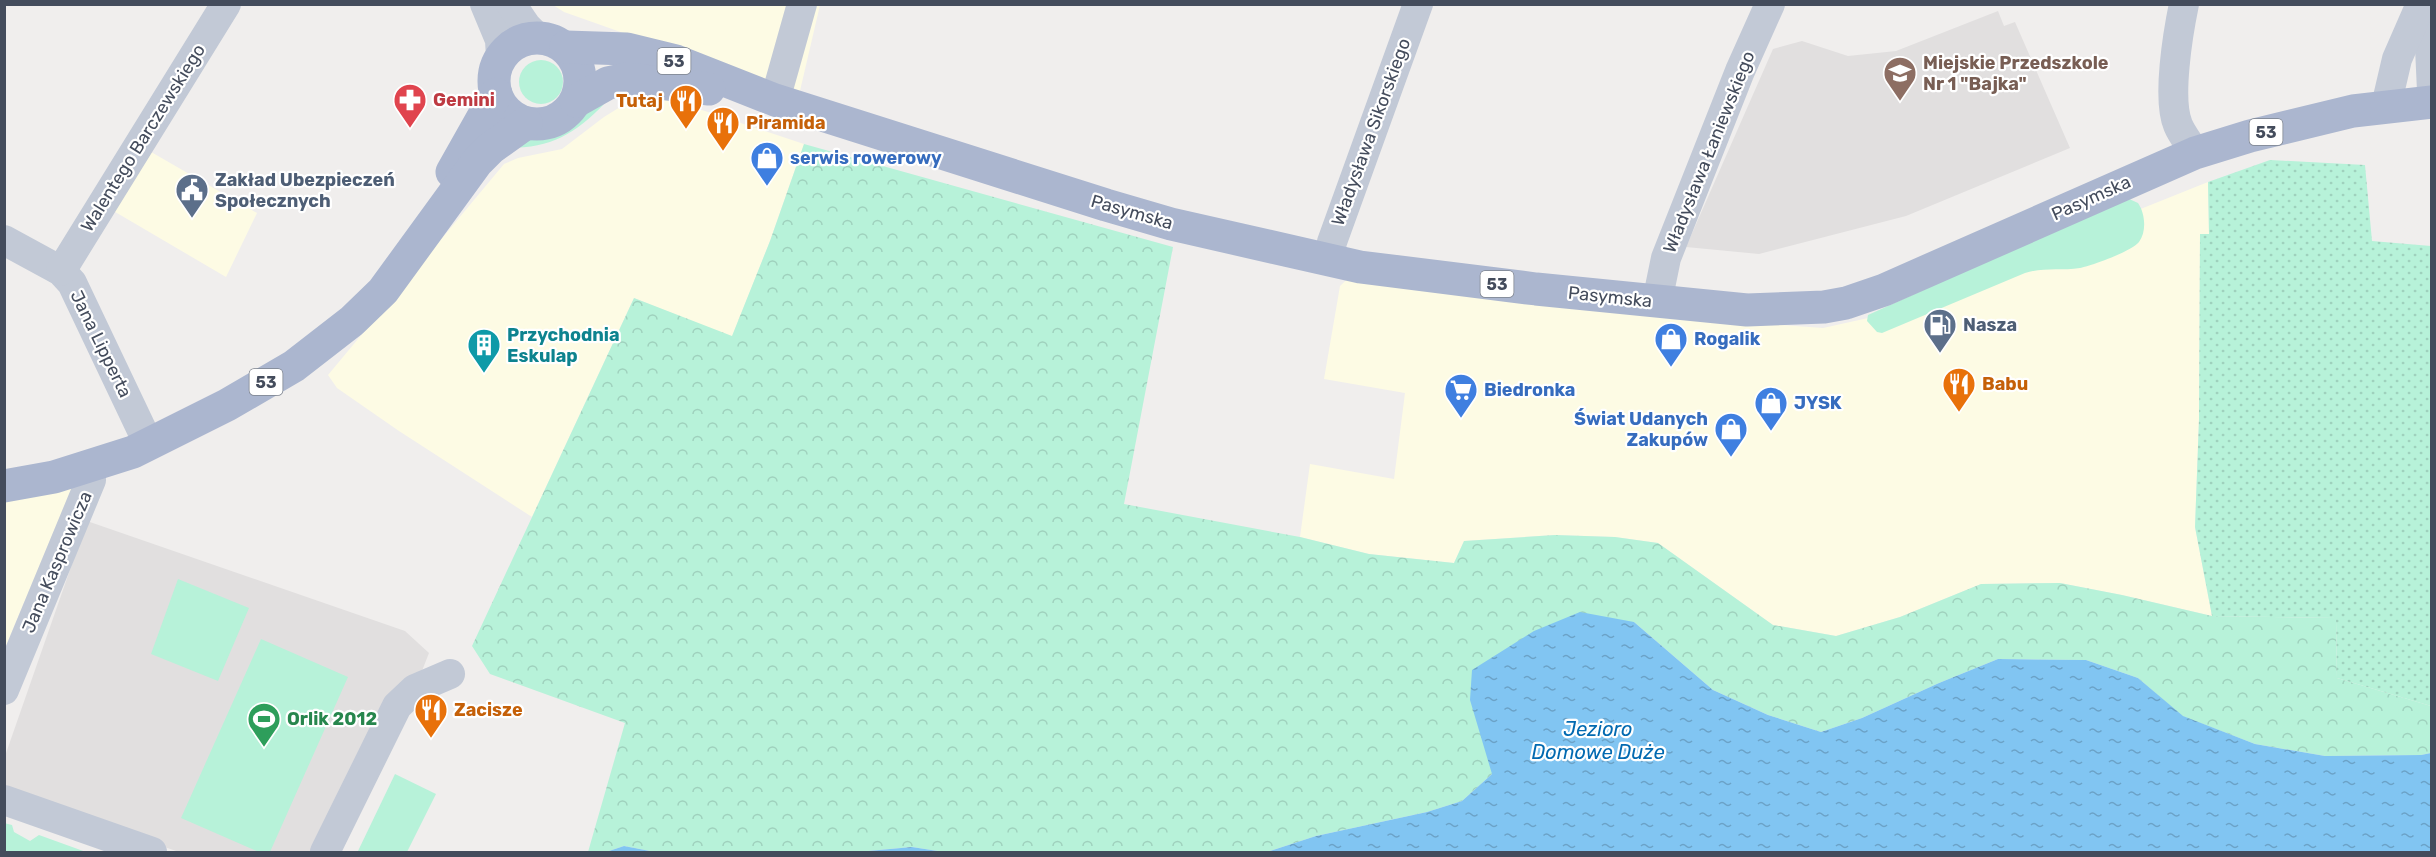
<svg xmlns="http://www.w3.org/2000/svg" width="2436" height="857" viewBox="0 0 2436 857" font-family="Rubik,sans-serif">
  <defs>
    <pattern id="park-crowns" width="20" height="18" patternUnits="userSpaceOnUse" patternTransform="scale(1.5)"><rect width="20" height="18" fill="#b7f2d9"/><path d="M2 6a3 3 0 1 1 6 0M12 15a3 3 0 1 1 6 0" fill="none" stroke="#9fd1bd"/></pattern>
    <pattern id="garden-dots" width="8" height="8" patternUnits="userSpaceOnUse" patternTransform="scale(1.5)"><rect width="8" height="8" fill="#b7f2d9"/><path d="M2 2h.1M6 6h.1" fill="none" stroke="#9fd1bd" stroke-width="1.8" stroke-linecap="round"/></pattern>
    <pattern id="water-ripples" width="26" height="14" patternUnits="userSpaceOnUse" patternTransform="scale(1.5)"><rect width="26" height="14" fill="#81c5f2"/><path d="M2 4q2-2 4 0t4 0M15 11q2-2 4 0t4 0" fill="none" stroke="#6ba2c7"/></pattern>
  </defs>
  <rect width="100%" height="100%" fill="#f0eeed"/>
  <g fill="#fdfbe4">
    <polygon points="553,5 820,5 799,95 564,12"/>
    <polygon points="657,95 804,144 770,241 732,337 634,298 532,517 399,431 337,388 328,375 504,164 518,158 562,149 604,117 633,99"/>
    <polygon points="139,145 257,213 226,277 105,206"/>
    <polygon points="2208,182 2209,234 2200,235 2199,419 2195,527 2212,616 2122,595 2060,583 1981,584 1900,617 1836,636 1773,625 1658,543 1615,537 1555,535 1464,541 1454,563 1369,554 1300,537 1310,464 1394,479 1405,393 1324,379 1340,286 1360,267 1674,317 1823,328 1868,318"/>
    <polygon points="73,486 5,648 5,501"/>
  </g>
  <g fill="#e1dfdf">
    <polygon points="1998,11 2004,26 2015,22 2070,148 1906,216 1759,254 1686,247 1773,49 1802,41 1848,56 1896,51"/>
    <polygon points="87,521 405,631 429,653 420,676 314,852 179,852 5,792 5,756"/>
  </g>
  <g fill="#b7f2d9">
    <circle cx="541" cy="82" r="22"/>
    <path d="M604,104C575,134 551,148 509,148L523,138L542,139L563,130L578,120L586,109Z"/>
    <path d="M2127,198L2138,203C2145,213 2147,231 2139,242C2132,251 2091,266 2080,268C2061,271 2043,267 2025,273L1882,333L1877,332L1867,321L1868,315Z"/>
    <polygon points="178,579 249,608 218,681 151,654"/>
    <polygon points="261,639 348,677 270,852 259,852 181,818"/>
    <polygon points="395,774 436,794 407,852 361,852 358,851"/>
    <polygon points="4,823 12,825 14,832 30,841 39,835 86,852 5,852"/>
  </g>
  <polygon fill="url(#park-crowns)" points="804,144 1173,247 1124,504 1300,537 1369,554 1454,563 1464,541 1555,535 1615,537 1658,543 1773,625 1836,636 1900,617 1981,584 2060,583 2122,595 2212,616 2336,618 2337,678 2431,706 2431,753 2421,755 2325,756 2255,744 2182,716 2138,678 2086,660 1998,659 1939,683 1862,718 1821,732 1768,715 1713,690 1634,622 1492,774 1462,801 1427,812 1316,836 1267,852 944,852 912,847 857,852 655,852 624,846 606,852 588,852 625,723 490,674 472,646 634,298 732,336 770,241"/>
  <polygon fill="url(#garden-dots)" points="2270,160 2365,165 2372,241 2431,246 2431,706 2337,678 2336,618 2212,616 2195,527 2199,419 2200,234 2209,234 2208,182"/>
  <g fill="url(#water-ripples)">
    <polygon points="1580,612 1634,622 1713,690 1768,715 1821,732 1862,718 1939,683 1998,659 2086,660 2138,678 2183,716 2255,744 2325,756 2421,755 2431,753 2431,852 1267,852 1316,836 1427,812 1462,801 1492,774 1470,700 1472,670 1534,631"/>
    <polygon points="624,846 655,852 606,852"/>
    <polygon points="912,847 944,852 857,852"/>
  </g>
  <g fill="none" stroke-linecap="round" stroke-linejoin="round">
    <g stroke="#c2c9d6" stroke-width="30">
      <polyline points="485,4 500,40 501,57"/>
      <polyline points="511,4 526,26 539,39"/>
      <path d="M2184,4C2178,33 2167,99 2178,125C2182,135 2190,144 2195,153"/>
      <polyline points="2428,4 2432,91"/>
      <polyline points="775,100 802,4"/>
      <polyline points="2386,106 2397,59 2421,4"/>
      <polyline points="4,240 61,271 72,283 149,445"/>
      <polyline points="1329,260 1332,242 1418,4"/>
      <polyline points="61,271 226,4"/>
      <polyline points="1657,302 1666,258 1740,71 1770,4"/>
      <polyline points="4,690 91,480 87,467"/>
      <polyline points="4,800 152,852"/>
      <polyline points="325,852 397,706 415,689 450,674"/>
    </g>
    <g stroke="#abb6cf" stroke-width="33">
      <circle cx="537" cy="81" r="43"/>
      <polyline points="566,47 627,49 676,61 775,100 1106,205 1171,224 1360,267 1536,289 1747,310 1824,307 1846,303 1884,290 2195,153 2250,136 2353,111 2432,102"/>
      <polyline points="576,101 608,83 627,79 709,89"/>
      <polyline points="452,172 496,94"/>
      <polyline points="4,486 54,477 133,452 227,405 294,366 352,321 383,291 477,162 491,148 526,123"/>
    </g>
  </g>
  <defs>
    <g id="school-pin" transform="scale(1.725)"><path d="M0 17L-7.5 6A9.5 9.5 0 1 1 7.5 6Z" fill="#8d6e63" stroke="#fff"/><path d="M0-5L7-2L0 1L-7-2ZM-4 1L0 2.5L4 1V4Q0 6-4 4Z" fill="#fff"/></g>
    <g id="pharmacy-pin" transform="scale(1.725)"><path d="M0 17L-7.5 6A9.5 9.5 0 1 1 7.5 6Z" fill="#e0444e" stroke="#fff"/><path d="M-2-6h4v4h4v4h-4v4h-4v-4h-4v-4h4Z" fill="#fff"/></g>
    <g id="restaurant-pin" transform="scale(1.725)"><path d="M0 17L-7.5 6A9.5 9.5 0 1 1 7.5 6Z" fill="#e8710a" stroke="#fff"/><path d="M-5-6h1v4h1v-4h1v4h1v-4h1v5L-1.5 .5V6h-2V.5L-5-1ZM5-6V6H3V1.5H1.5Q1.5-4 5-6Z" fill="#fff"/></g>
    <g id="shop-pin" transform="scale(1.725)"><path d="M0 17L-7.5 6A9.5 9.5 0 1 1 7.5 6Z" fill="#3f7fe0" stroke="#fff"/><path d="M-5-2.5h2.3a2.7 3.5 0 0 1 5.4 0H5L5.5 6h-11ZM-1.5-2.5h3a1.5 2.3 0 0 0-3 0Z" fill="#fff"/></g>
    <g id="civic-pin" transform="scale(1.725)"><path d="M0 17L-7.5 6A9.5 9.5 0 1 1 7.5 6Z" fill="#5c6f8a" stroke="#fff"/><path d="M-.6-6.5H3V-4.5H.6V-3L4-1V1h2V6H-6V1h2V-1L-.6-3ZM-1.2 2.5V6h2.4V2.5Z" fill="#fff"/></g>
    <g id="fuel-pin" transform="scale(1.725)"><path d="M0 17L-7.5 6A9.5 9.5 0 1 1 7.5 6Z" fill="#5c6f8a" stroke="#fff"/><path d="M-5.5-6h7V0h2V4h1.3V-2.5L3-4.5l.8-.8L6-3V5H2.5V1h-1V6h-7ZM-4.2-4.7v3.2H.2V-4.7Z" fill="#fff"/></g>
    <g id="building-pin" transform="scale(1.725)"><path d="M0 17L-7.5 6A9.5 9.5 0 1 1 7.5 6Z" fill="#0f9aa8" stroke="#fff"/><path d="M-4-6H4V6H1V3H-1V6H-4ZM-2.5-4.3h1.7v1.8h-1.7ZM.8-4.3h1.7v1.8H.8ZM-2.5-1h1.7V.8h-1.7ZM.8-1h1.7V.8H.8Z" fill="#fff"/></g>
    <g id="supermarket-pin" transform="scale(1.725)"><path d="M0 17L-7.5 6A9.5 9.5 0 1 1 7.5 6Z" fill="#3f7fe0" stroke="#fff"/><path d="M-6-5.5h2.5l.6 2H6L4.5 2H-2.5L-4.4-4H-6ZM-1.5 3.2a1.3 1.3 0 1 0 .1 0ZM3 3.2a1.3 1.3 0 1 0 .1 0Z" fill="#fff"/></g>
    <g id="stadium-pin" transform="scale(1.725)"><path d="M0 17L-7.5 6A9.5 9.5 0 1 1 7.5 6Z" fill="#2e9e5b" stroke="#fff"/><path d="M0-5a6.5 5 0 1 0 0 10a6.5 5 0 1 0 0-10ZM-3.5-1.8h7v3.6h-7Z" fill="#fff"/></g>
  </defs>
  <g fill-rule="evenodd">
    <use href="#school-pin" x="1900" y="73"/>
    <use href="#pharmacy-pin" x="410" y="100"/>
    <use href="#restaurant-pin" x="686" y="101"/>
    <use href="#restaurant-pin" x="723" y="123"/>
    <use href="#shop-pin" x="767" y="158"/>
    <use href="#civic-pin" x="192" y="190"/>
    <use href="#fuel-pin" x="1940" y="325"/>
    <use href="#shop-pin" x="1671" y="339"/>
    <use href="#building-pin" x="484" y="345"/>
    <use href="#restaurant-pin" x="1959" y="384"/>
    <use href="#supermarket-pin" x="1461" y="390"/>
    <use href="#shop-pin" x="1771" y="403"/>
    <use href="#shop-pin" x="1731" y="429"/>
    <use href="#restaurant-pin" x="431" y="710"/>
    <use href="#stadium-pin" x="264" y="719"/>
  </g>
  <g text-anchor="middle" dominant-baseline="central" stroke-width="4.5" stroke-linejoin="round" paint-order="stroke">
    <g fill="#fff" stroke="#7c828d" stroke-width="1.5">
      <rect x="657.5" y="48" width="33" height="26" rx="4.5"/>
      <rect x="2249.5" y="119" width="33" height="26" rx="4.5"/>
      <rect x="1480.5" y="271" width="33" height="26" rx="4.5"/>
      <rect x="249.5" y="369" width="33" height="26" rx="4.5"/>
    </g>
    <g font-size="16" font-weight="bold" fill="#444c5c">
      <text x="674" y="61">53</text>
      <text x="2266" y="132">53</text>
      <text x="1497" y="284">53</text>
      <text x="266" y="382">53</text>
    </g>
    <g font-size="18" font-weight="bold" fill="#785e54" stroke="#fff" text-anchor="start">
      <text x="1923" y="63">Miejskie Przedszkole<tspan x="1923" dy="21">Nr 1 "Bajka"</tspan></text>
    </g>
    <g font-size="18" font-weight="bold" fill="#be3a42" stroke="#fff" text-anchor="start">
      <text x="433" y="100">Gemini</text>
    </g>
    <g font-size="18" font-weight="bold" fill="#c56008" stroke="#fff" text-anchor="start">
      <text x="663" y="101" text-anchor="end">Tutaj</text>
      <text x="746" y="123">Piramida</text>
      <text x="1982" y="384">Babu</text>
      <text x="454" y="710">Zacisze</text>
    </g>
    <g font-size="18" fill="#444c5c" stroke="#fff">
      <text transform="translate(1371 132) rotate(-70)">Władysława Sikorskiego</text>
      <text transform="translate(143 138) rotate(-58)">Walentego Barczewskiego</text>
      <text transform="translate(1709 152) rotate(-68)">Władysława Łaniewskiego</text>
      <text transform="translate(2091 198) rotate(-24)">Pasymska</text>
      <text transform="translate(1132 212) rotate(16)">Pasymska</text>
      <text transform="translate(1610 297) rotate(6)">Pasymska</text>
      <text transform="translate(101 344) rotate(64)">Jana Lipperta</text>
      <text transform="translate(57 562) rotate(-67)">Jana Kasprowicza</text>
    </g>
    <g font-size="18" font-weight="bold" fill="#366cbe" stroke="#fff" text-anchor="start">
      <text x="790" y="158">serwis rowerowy</text>
      <text x="1694" y="339">Rogalik</text>
      <text x="1484" y="390">Biedronka</text>
      <text x="1794" y="403">JYSK</text>
      <text x="1708" y="419" text-anchor="end">Świat Udanych<tspan x="1708" dy="21">Zakupów</tspan></text>
    </g>
    <g font-size="18" font-weight="bold" fill="#4e5e75" stroke="#fff" text-anchor="start">
      <text x="215" y="180">Zakład Ubezpieczeń<tspan x="215" dy="21">Społecznych</tspan></text>
      <text x="1963" y="325">Nasza</text>
    </g>
    <g font-size="18" font-weight="bold" fill="#0d838f" stroke="#fff" text-anchor="start">
      <text x="507" y="335">Przychodnia<tspan x="507" dy="21">Eskulap</tspan></text>
    </g>
    <g font-size="18" font-weight="bold" fill="#27864d" stroke="#fff" text-anchor="start">
      <text x="287" y="719">Orlik 2012</text>
    </g>
    <g font-size="20" font-style="italic" fill="#026ab1" stroke="#fff">
      <text x="1598" y="729">Jezioro<tspan x="1598" dy="23">Domowe Duże</tspan></text>
    </g>
  </g>
  <rect width="2436" height="857" fill="none" stroke="#444c5c" stroke-width="12"/>
</svg>
